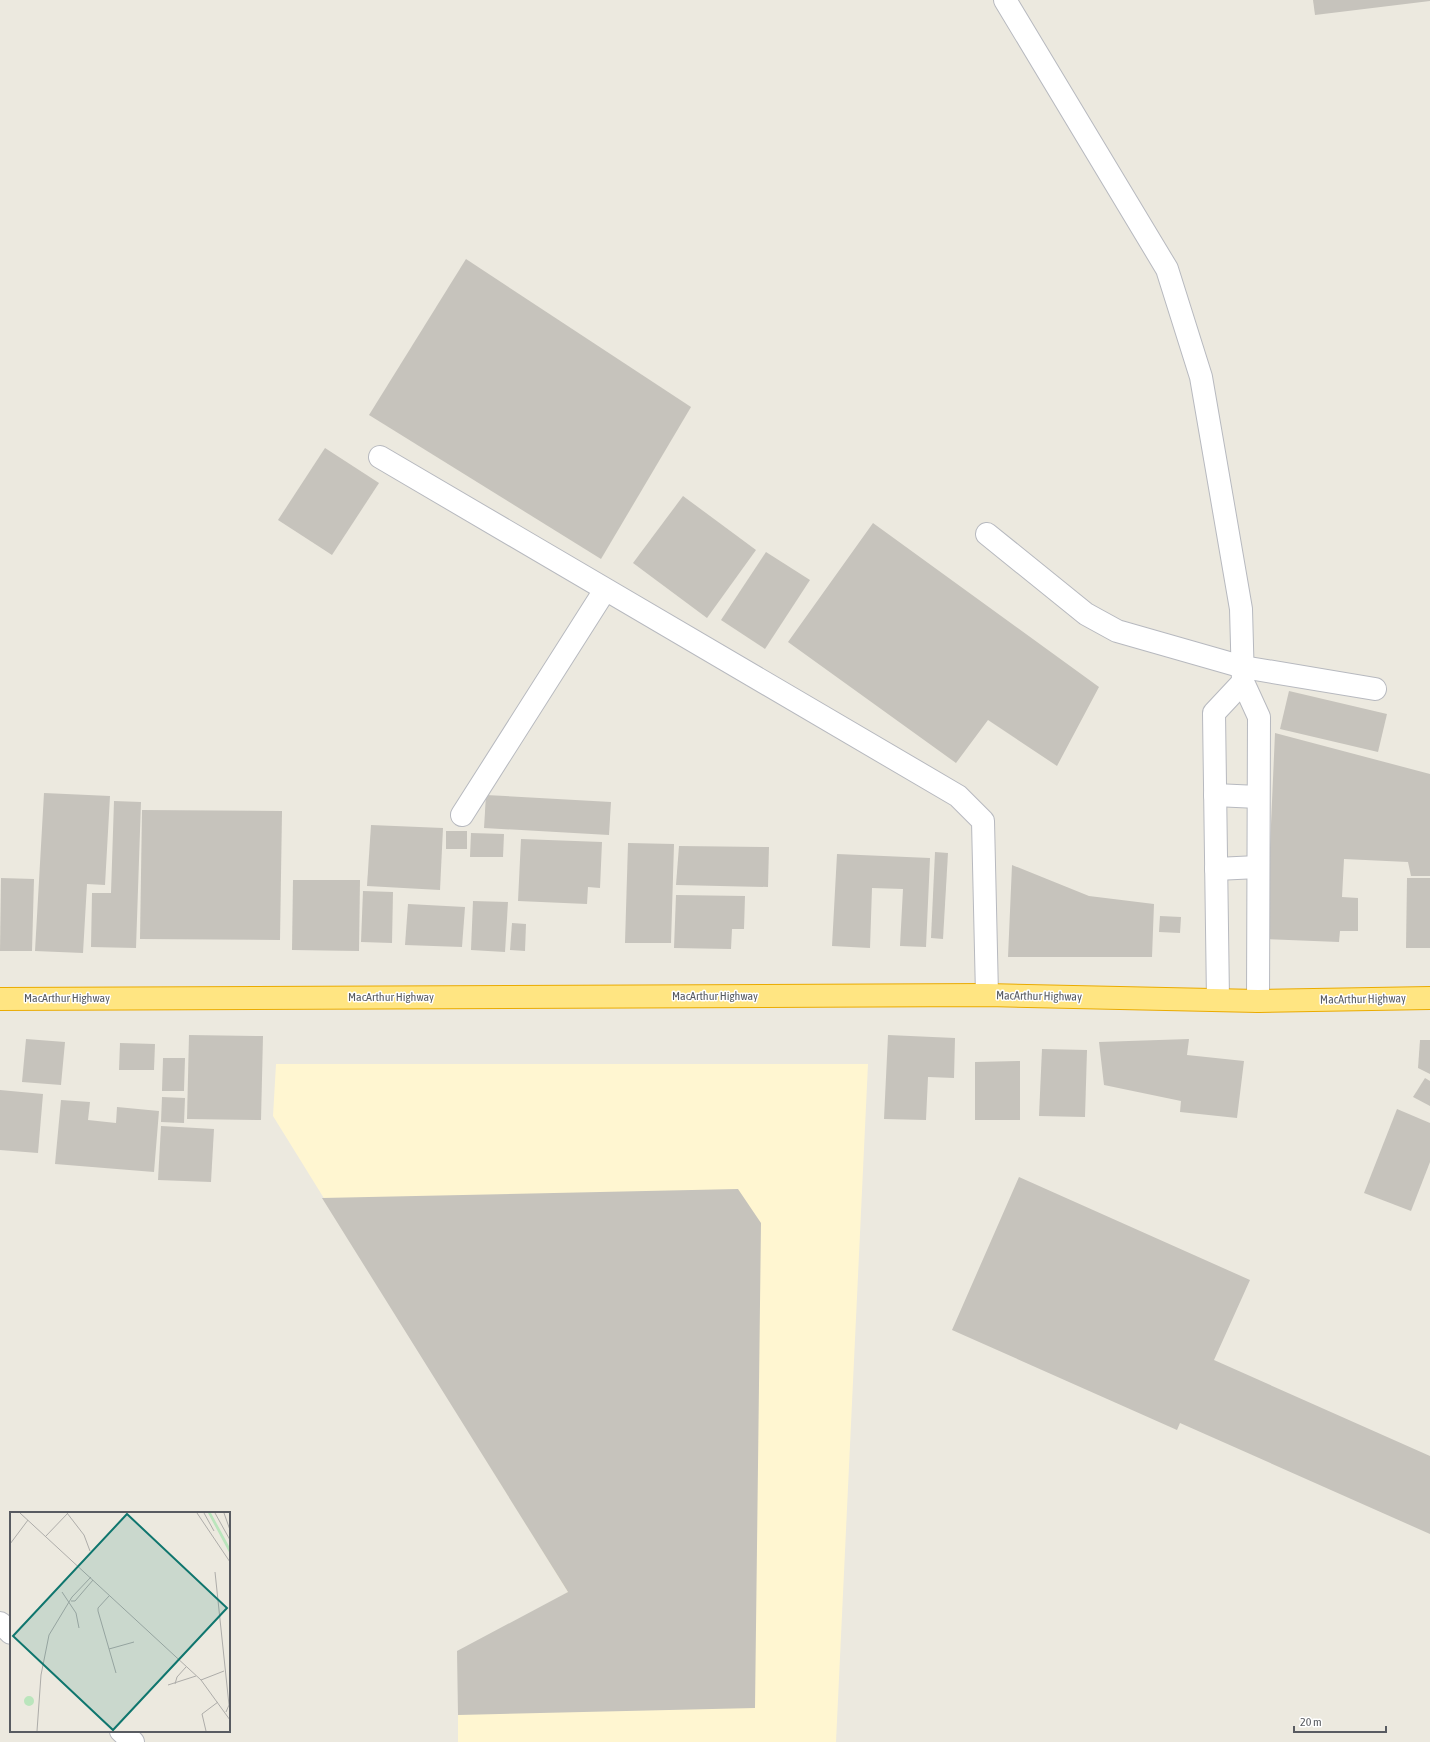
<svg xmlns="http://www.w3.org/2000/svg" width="1430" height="1742" viewBox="0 0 1430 1742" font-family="'Asap Condensed',sans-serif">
  <rect width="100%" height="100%" fill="#ece9df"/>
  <polygon fill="#fff6d1" points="276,1064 868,1064 836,1742 458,1742 458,1715 568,1592 273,1116"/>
  <g fill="#c6c3bc">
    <polygon points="1313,0 1430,0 1430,1 1315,15"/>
    <polygon points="466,259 691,407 601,559 369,415"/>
    <polygon points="325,448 379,483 332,555 278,520"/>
    <polygon points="683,496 756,550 707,618 633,563"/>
    <polygon points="873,523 1099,687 1057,766 988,720 956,763 788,642"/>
    <polygon points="766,552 810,580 765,649 721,620"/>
    <polygon points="1289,691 1387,714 1378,752 1280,729"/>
    <polygon points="1275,733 1430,774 1430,876 1411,876 1408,862 1344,859 1342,897 1358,898 1358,931 1340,931 1339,942 1266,939"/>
    <polygon points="44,793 110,796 105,885 87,884 83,953 35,951"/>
    <polygon points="486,795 611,802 609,835 484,828"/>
    <polygon points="114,801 141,802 136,948 91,947 92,893 111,893"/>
    <polygon points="142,810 282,811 280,940 140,939"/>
    <polygon points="371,825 443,828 440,890 367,886"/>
    <rect x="446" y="831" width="21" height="18"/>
    <polygon points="471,833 504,834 503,857 470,857"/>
    <polygon points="521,839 602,842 600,888 588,887 587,904 518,901"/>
    <polygon points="628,843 674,844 671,943 625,943"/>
    <polygon points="679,846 769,847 768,887 676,885"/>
    <polygon points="935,852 948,853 943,939 931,938"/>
    <polygon points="837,854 930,858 926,947 900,946 903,889 872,888 870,948 832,946"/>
    <polygon points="1012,865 1089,896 1154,904 1152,957 1008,957"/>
    <polygon points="1,878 34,879 32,951 0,951"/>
    <polygon points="1407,878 1430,878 1430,948 1406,948"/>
    <polygon points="293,880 360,880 359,951 292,950"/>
    <polygon points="363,891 393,892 392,943 361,942"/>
    <polygon points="676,895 745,896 744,929 732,929 731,949 674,948"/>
    <polygon points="473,901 508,902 505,952 471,950"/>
    <polygon points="408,904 465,907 462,947 405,945"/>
    <polygon points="1160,916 1181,917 1180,933 1159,932"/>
    <polygon points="512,923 526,924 525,951 510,950"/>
    <polygon points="189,1035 263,1036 261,1120 187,1119"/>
    <polygon points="888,1035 955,1038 954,1078 928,1077 926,1120 884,1119"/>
    <polygon points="26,1039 65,1042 61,1085 22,1082"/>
    <polygon points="1189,1039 1187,1055 1244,1061 1237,1118 1180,1112 1181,1101 1104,1085 1099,1042"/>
    <polygon points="1420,1040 1430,1040 1430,1074 1418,1068"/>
    <polygon points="120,1043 155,1044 154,1070 119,1070"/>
    <polygon points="1042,1049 1087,1050 1085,1117 1039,1116"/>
    <polygon points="163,1058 185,1058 184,1091 162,1091"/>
    <polygon points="1020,1061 1020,1120 975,1120 975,1062"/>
    <polygon points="1425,1078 1430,1081 1430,1106 1413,1097"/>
    <polygon points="0,1090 43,1094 38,1153 0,1150"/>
    <polygon points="162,1097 185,1098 184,1123 161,1122"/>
    <polygon points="61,1100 90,1102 88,1120 116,1123 117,1107 159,1111 154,1172 55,1164"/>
    <polygon points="1397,1109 1430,1123 1430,1162 1411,1211 1364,1193"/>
    <polygon points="161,1126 214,1129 211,1182 158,1180"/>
    <polygon points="1019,1177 1250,1280 1214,1360 1430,1456 1430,1534 1180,1423 1177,1430 952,1330"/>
    <polygon points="738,1189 761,1223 755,1708 458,1715 457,1651 568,1592 322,1198"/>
  </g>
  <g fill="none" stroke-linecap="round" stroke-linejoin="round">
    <g stroke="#b7b9bf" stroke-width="24">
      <g id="minor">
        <polyline points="1005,0 1167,269 1201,377 1241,609 1243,682 1259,717 1258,1001"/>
        <polyline points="380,457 958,796 983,821 987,995"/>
        <polyline points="987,534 1086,614 1117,631 1243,667 1375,689"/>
        <polyline points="1215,795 1258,797"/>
        <polyline points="462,815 605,590"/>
        <polyline points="1216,869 1258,867"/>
        <polyline points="1218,1000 1214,713 1243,682"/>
        <polyline points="0,1623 11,1633"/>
        <polyline points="121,1731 133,1742"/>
      </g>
    </g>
    <g stroke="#eaab00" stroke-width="24">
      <polyline id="highway" points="0,999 987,995 1258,1001 1430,998"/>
    </g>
    <use href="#minor" stroke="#fff" stroke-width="22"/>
    <use href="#highway" stroke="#ffe582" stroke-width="22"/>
  </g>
  <g text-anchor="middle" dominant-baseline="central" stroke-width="3" stroke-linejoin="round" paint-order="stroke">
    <g font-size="12" fill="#585b61" stroke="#fff">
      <text x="715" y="996">MacArthur Highway</text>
      <text transform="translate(1039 996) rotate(1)">MacArthur Highway</text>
      <text x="391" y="997">MacArthur Highway</text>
      <text x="67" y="998">MacArthur Highway</text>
      <text transform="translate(1363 999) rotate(-1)">MacArthur Highway</text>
    </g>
  </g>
  <g transform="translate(10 1512)">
    <rect width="220" height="220" fill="#ece9df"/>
    <path d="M198,1H201L220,36V42ZM14 189a5 5 0 1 1 10 0a5 5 0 1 1-10 0Z" fill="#bae5bc"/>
    <path fill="none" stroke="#adaca9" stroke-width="1" d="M10,1L191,168L220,208M57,1L74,23L80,39M187,1L220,50M194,1L204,19M205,1L220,28M214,1L220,18M35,25L58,1M0,32L18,8M205,60L219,193L216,200M52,80L66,101L69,116M99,84L88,96V99L106,161M61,89H65L83,68M99,137L124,130M191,168L214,159M165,172L167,165L176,155M158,173L186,164M27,219L31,163L39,123L62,85L81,65M196,219L192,202L208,190"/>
    <path fill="#0f766e" fill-opacity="0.15" stroke="#0f766e" stroke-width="2" d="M117,2L217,96L103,218L3,124Z"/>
    <rect width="220" height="220" fill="none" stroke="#585b61" stroke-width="2"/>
  </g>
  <path d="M1294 1726v6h92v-6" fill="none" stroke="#585b61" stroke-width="2"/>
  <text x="1300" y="1726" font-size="12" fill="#585b61" stroke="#ffffff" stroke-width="3" paint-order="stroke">20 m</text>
</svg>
